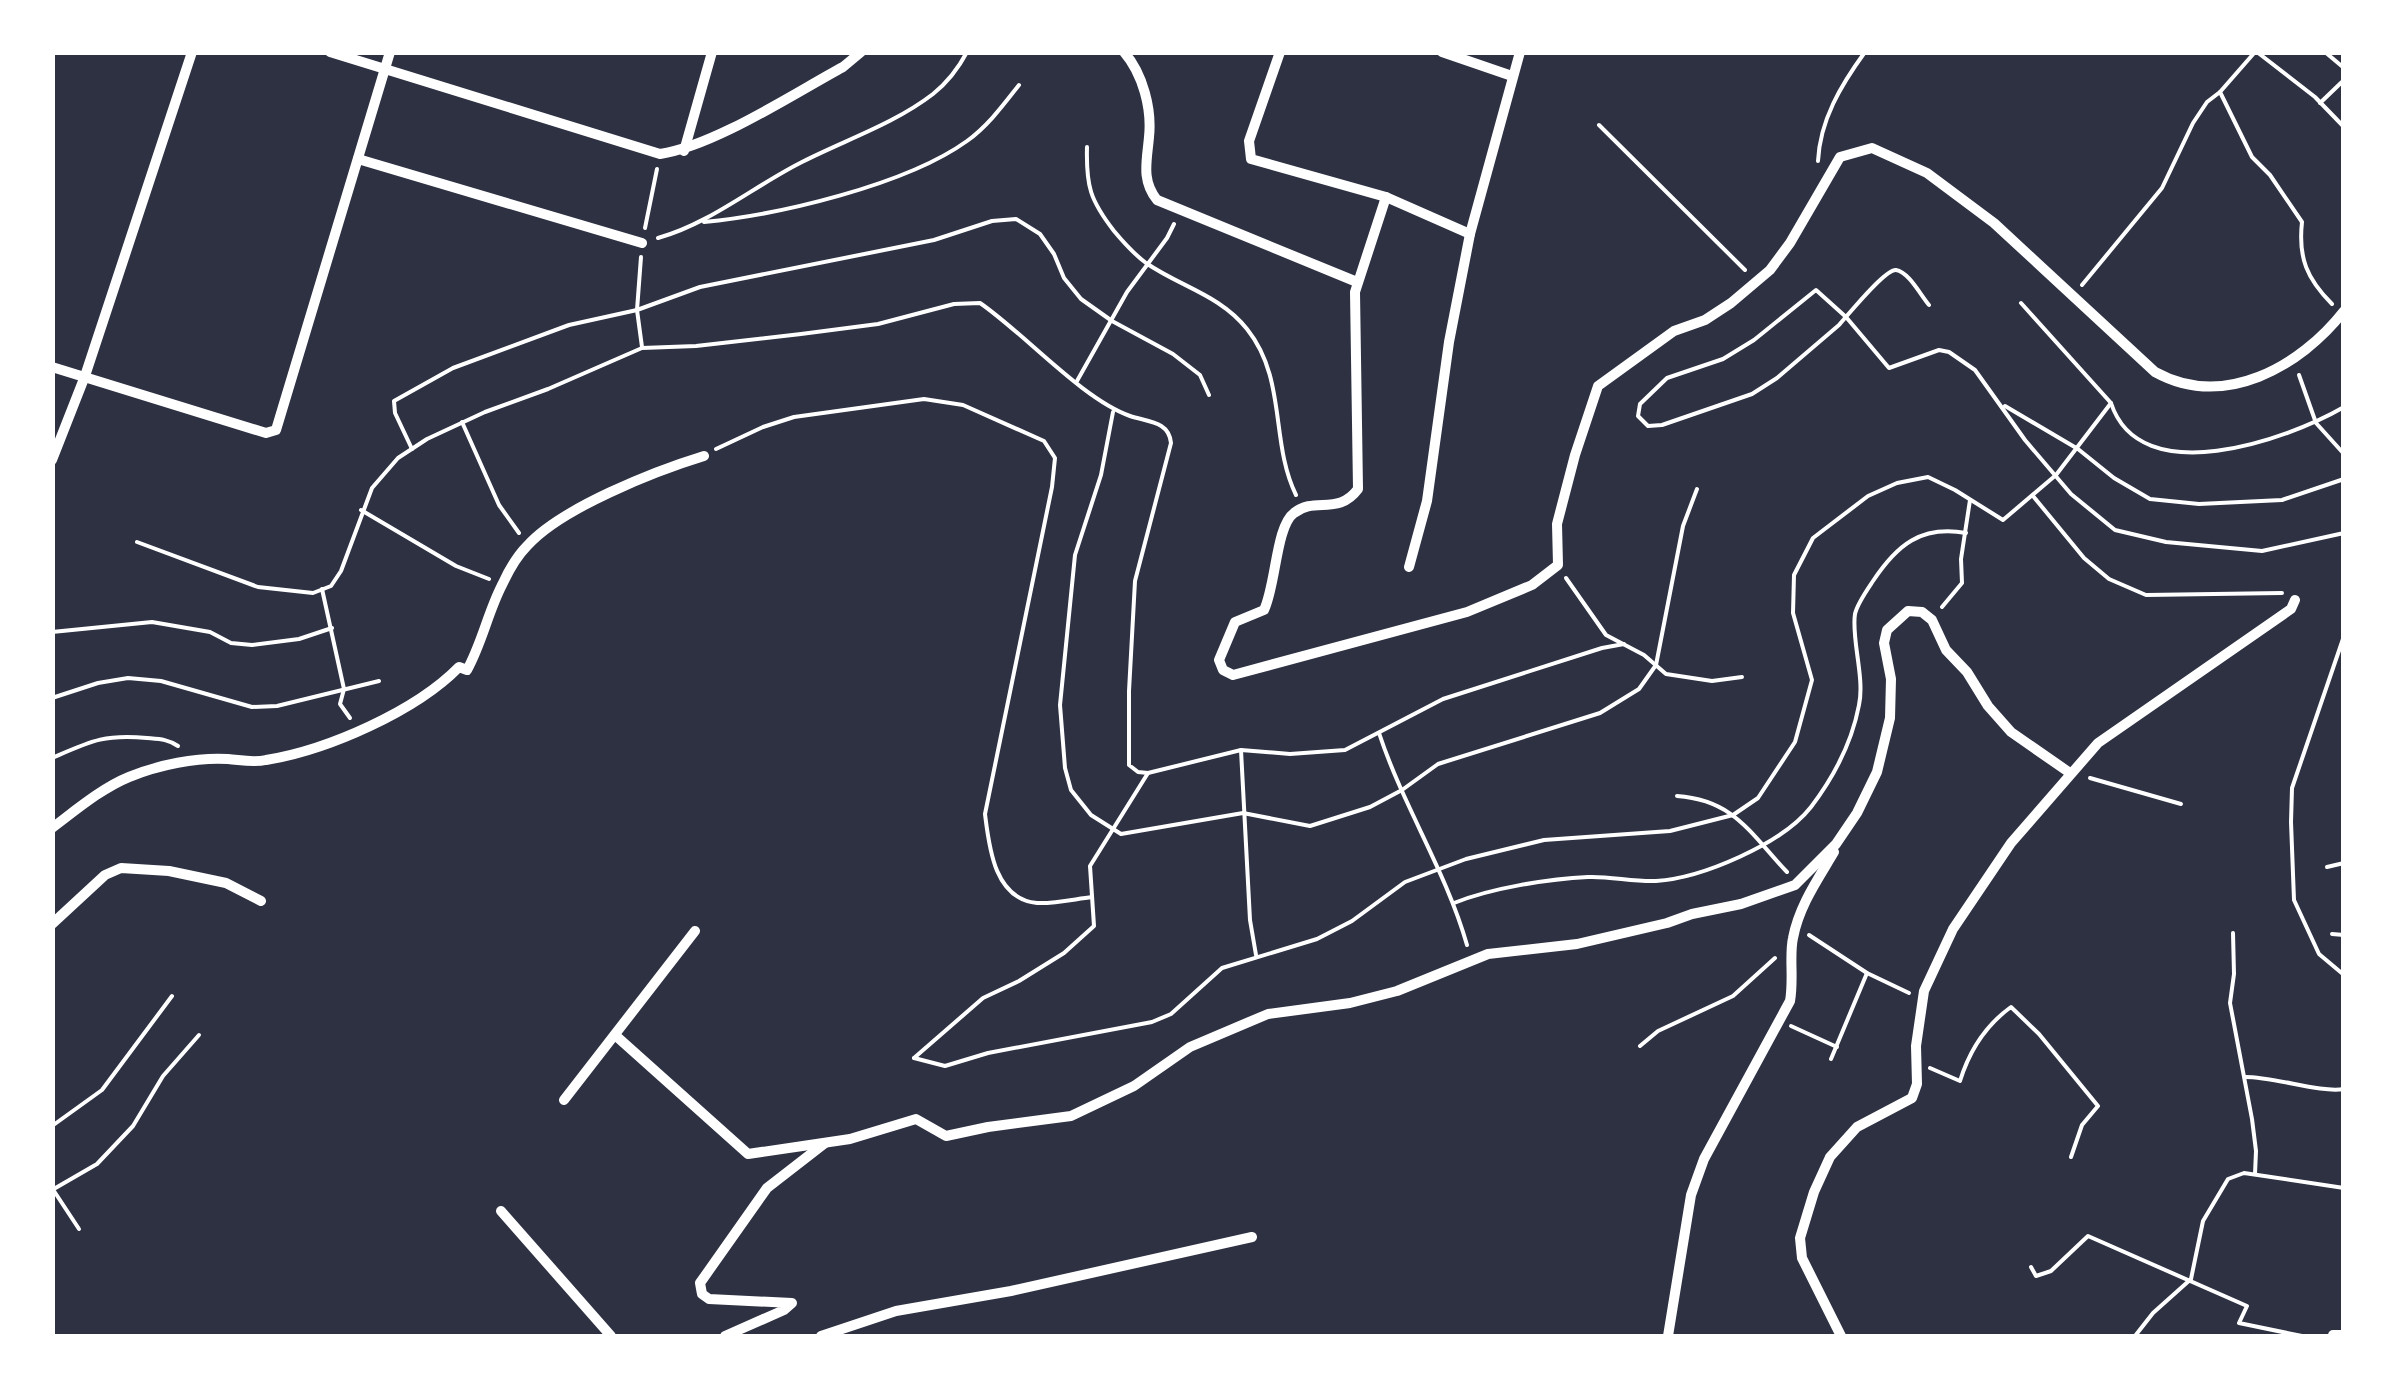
<svg xmlns="http://www.w3.org/2000/svg" width="2396" height="1389" viewBox="0 0 2396 1389" font-family="Karla,sans-serif">
  <rect width="100%" height="100%" fill="#2d3142"/>
  <g fill="none" stroke-linecap="round" stroke-linejoin="round">
    <g stroke="#fff" stroke-width="4">
      <path d="M2255,52L2220,92L2252,157L2270,175L2302,222C2298,258 2307,279 2332,304"/>
      <polyline points="2257,52 2315,97 2344,127"/>
      <polyline points="2325,52 2344,68"/>
      <polyline points="2320,103 2344,80"/>
      <polyline points="1599,125 1745,270"/>
      <path d="M1087,147C1086,186 1090,200 1114,231C1124,243 1134,254 1146,263C1181,287 1220,295 1247,329C1287,379 1270,442 1296,495"/>
      <path d="M1818,161C1820,120 1841,85 1865,52"/>
      <path d="M704,222C778,215 906,185 967,141C988,126 1004,104 1019,85"/>
      <polyline points="645,228 657,169"/>
      <path d="M658,238C711,223 754,186 802,162C845,140 894,124 933,94C948,82 958,69 967,52"/>
      <polyline points="641,257 637,310 642,347"/>
      <polyline points="2082,285 2162,188 2193,123 2207,102 2220,92"/>
      <path d="M2021,303L2111,403C2140,492 2287,440 2344,407"/>
      <path d="M1929,305C1921,296 1909,272 1896,270C1885,269 1848,315 1839,325L1777,378L1752,394L1662,425L1648,426L1638,416L1640,404L1667,378L1723,359L1754,340L1816,290L1846,317L1889,368L1939,350L1949,352L1975,370L2025,440L2071,494L2115,530L2166,542L2262,551L2344,533"/>
      <polyline points="2299,375 2316,423 2344,454"/>
      <polyline points="1077,381 1127,292 1167,238 1174,224"/>
      <polyline points="2005,406 2078,449 2114,478 2150,499 2199,504 2282,500 2344,479"/>
      <polyline points="1113,412 1101,475 1075,555 1060,705 1065,768 1071,790 1091,815 1121,834 1243,813 1310,826 1370,807 1402,790 1438,764 1600,713 1639,689 1656,665 1683,526 1697,489"/>
      <polyline points="462,422 499,505 519,533"/>
      <polyline points="412,449 395,413 394,401 453,368 569,325 637,310 700,287 934,240 992,221 1016,219 1040,234 1054,254 1064,278 1081,299 1112,321 1173,354 1200,375 1209,395"/>
      <path d="M716,449L763,427L794,417L924,399L963,405L1044,441L1055,458L1052,487L985,814C989,846 994,899 1037,903C1054,904 1075,899 1092,897"/>
      <polyline points="2033,496 2084,558 2109,579 2146,595 2282,593"/>
      <polyline points="361,510 456,566 489,579"/>
      <path d="M137,542L258,587L313,593L331,586L341,571L372,488L398,458L427,439L485,412L548,389L642,348L696,346L801,334L878,324L954,304L980,303C1025,334 1082,399 1130,416C1148,422 1169,421 1171,443L1135,581L1129,691V765L1138,772L1148,773"/>
      <polyline points="1566,578 1606,635 1644,655 1666,674 1712,681 1742,677"/>
      <polyline points="322,589 344,689 340,704 350,718"/>
      <polyline points="1942,607 1962,583 1961,559 1970,500"/>
      <polyline points="52,632 152,622 210,632 231,643 252,645 299,639 332,628"/>
      <polyline points="2344,636 2292,788 2291,822 2294,900 2319,954 2344,975"/>
      <polyline points="52,698 98,683 128,678 161,681 252,707 277,706 379,681"/>
      <path d="M1379,733C1403,806 1446,871 1467,945"/>
      <polyline points="1241,750 1250,920 1256,955"/>
      <path d="M52,758C91,741 104,734 147,738C159,739 168,739 178,746"/>
      <polyline points="2090,778 2181,804"/>
      <path d="M1677,796C1734,800 1750,833 1787,872"/>
      <polyline points="2327,867 2344,863"/>
      <path d="M1454,903C1491,888 1548,879 1588,877C1610,876 1633,882 1656,881C1702,878 1782,844 1811,807C1833,778 1852,742 1859,705C1865,678 1851,638 1855,614C1857,604 1867,590 1873,581C1897,545 1921,525 1966,533"/>
      <polyline points="2233,933 2234,974 2230,1003 2252,1119 2256,1151 2255,1174"/>
      <polyline points="2332,934 2344,935"/>
      <polyline points="1809,935 1867,973 1909,993"/>
      <polyline points="1791,1026 1837,1047"/>
      <polyline points="1640,1046 1658,1031 1733,996 1775,958"/>
      <polyline points="914,1058 945,1066 988,1053 1152,1022 1171,1014 1222,968 1317,939 1352,921 1405,882 1466,859 1544,840 1670,831 1733,815 1758,798 1795,742 1812,680 1793,613 1794,575 1813,538 1868,496 1897,483 1928,477 1955,490 2003,520 2056,475 2111,403"/>
      <polyline points="914,1058 983,998 1019,981 1064,953 1094,926 1090,866 1148,773 1241,750 1290,754 1345,750 1443,699 1602,648 1624,644"/>
      <polyline points="1831,1059 1867,973"/>
      <path d="M1930,1068L1960,1081C1969,1052 1986,1025 2011,1007L2039,1034L2098,1106L2082,1125L2071,1157"/>
      <path d="M2245,1077C2276,1077 2319,1093 2344,1089"/>
      <polyline points="52,1126 102,1090 172,996"/>
      <polyline points="52,1188 79,1229"/>
      <polyline points="52,1190 97,1164 133,1126 163,1076 199,1035"/>
      <polyline points="2031,1267 2036,1276 2051,1271 2088,1236 2247,1306 2239,1323 2302,1336"/>
      <polyline points="2135,1336 2153,1313 2191,1279 2203,1221 2228,1179 2244,1173 2344,1188"/>
    </g>
    <g stroke="#fff" stroke-width="10">
      <path d="M330,52L660,154C714,146 793,94 843,67L861,52"/>
      <path d="M1124,52C1143,74 1152,109 1149,137C1147,161 1141,180 1157,200L1357,282"/>
      <polyline points="1280,52 1249,141 1251,159 1386,197 1470,234"/>
      <polyline points="1442,52 1512,76"/>
      <polyline points="684,151 712,52"/>
      <polyline points="358,159 642,243"/>
      <path d="M1386,197L1355,292L1358,489C1338,516 1315,496 1294,513C1276,526 1276,585 1264,610L1235,622L1219,660L1223,670L1233,675L1467,612L1532,585L1558,565L1557,524L1575,455L1598,386L1674,331L1705,320L1731,303L1770,270L1790,243L1840,157L1872,148L1927,173L1994,223L2155,372C2224,410 2300,367 2344,311"/>
      <polyline points="52,367 266,433 276,430 390,52"/>
      <polyline points="52,460 85,376 192,52"/>
      <polyline points="1409,567 1427,501 1449,342 1470,234 1520,52"/>
      <path d="M52,828C76,810 102,788 129,777C158,765 197,757 228,759C241,760 253,763 266,760C328,750 416,711 459,667L467,670C482,643 488,612 502,585C508,572 517,556 527,546C561,508 655,471 704,456"/>
      <polyline points="52,924 105,875 121,868 169,871 226,883 261,901"/>
      <polyline points="615,1035 748,1154 850,1139 916,1119 946,1136 988,1127 1071,1116 1134,1086 1190,1047 1268,1014 1350,1003 1397,991 1488,954 1577,944 1667,923 1692,914 1741,904 1795,885 1836,844 1857,813 1877,772 1890,718 1891,679 1884,643 1887,630 1908,611 1922,612 1932,620 1946,650 1967,672 1988,706 2011,732 2070,773"/>
      <polyline points="564,1100 695,931"/>
      <polyline points="501,1211 611,1336"/>
      <polyline points="2333,1335 2344,1335"/>
      <polyline points="725,1336 784,1310 792,1303 709,1299 702,1294 700,1283 767,1188 825,1143"/>
      <polyline points="821,1336 896,1311 1011,1291 1252,1237"/>
      <path d="M1668,1336L1691,1195L1704,1159L1790,1001C1794,979 1789,956 1793,938C1799,906 1818,879 1834,852"/>
      <polyline points="1841,1336 1802,1258 1800,1238 1814,1192 1830,1157 1857,1127 1912,1098 1917,1084 1916,1046 1924,991 1953,929 2011,843 2098,743 2291,609 2295,600"/>
    </g>
  </g>
  <rect width="2396" height="1389" fill="none" stroke="#ffffff" stroke-width="110"/>
</svg>
